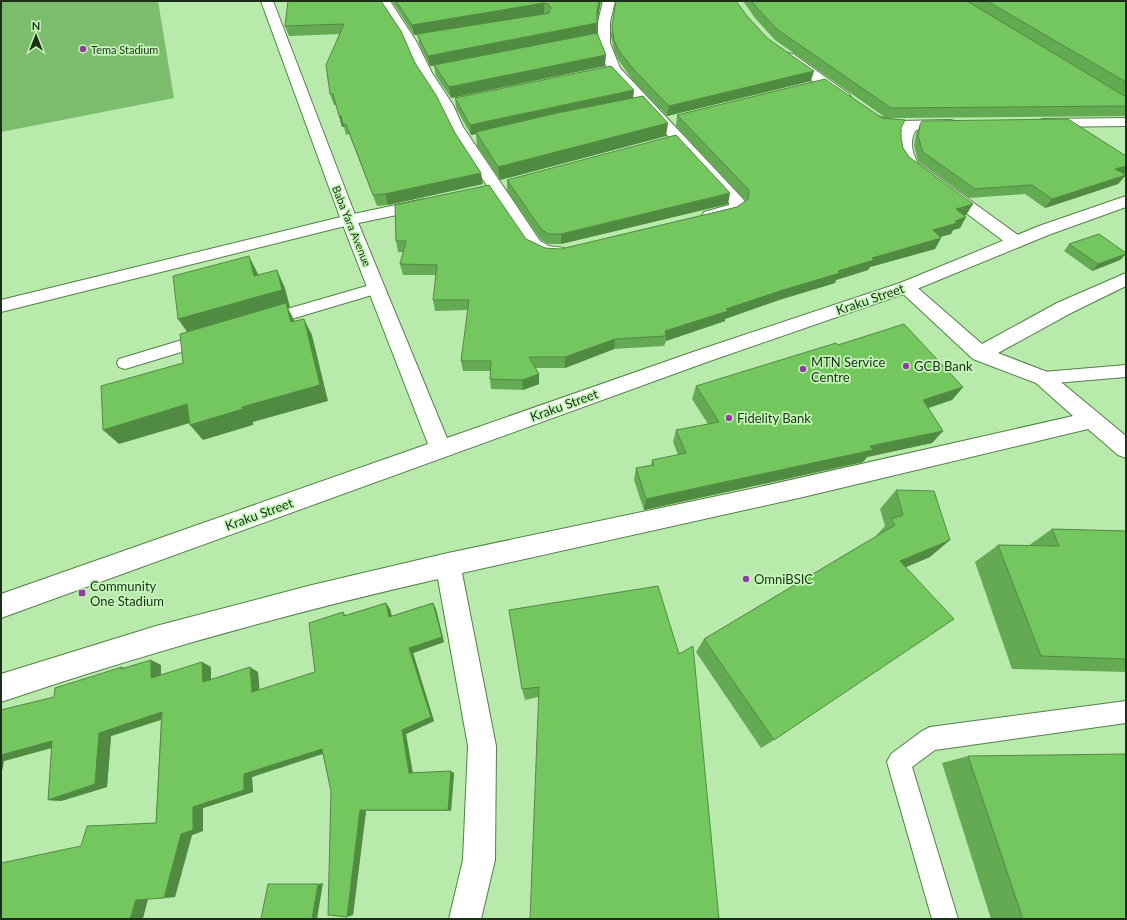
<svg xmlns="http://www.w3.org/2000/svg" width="1127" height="920" viewBox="0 0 1127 920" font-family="Lato,sans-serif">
  <rect width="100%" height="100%" fill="#b8eaac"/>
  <polygon fill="#7cbc6d" points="1,1 158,1 174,98 1,132"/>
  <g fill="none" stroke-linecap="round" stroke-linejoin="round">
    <g stroke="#538048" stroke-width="2">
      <g id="lane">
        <polygon points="377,283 382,284 384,288 382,292 268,326 263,324 260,320 263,316"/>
        <polygon points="205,333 211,335 213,339 211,343 125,369 119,367 117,363 119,359"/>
        <polygon points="1126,365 1126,377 1043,384 1037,382 1035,378 1037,374 1043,372"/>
        <polygon points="1126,701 1126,723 935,750 912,767 958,919 932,919 887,762 891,754 922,731 930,727"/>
      </g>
    </g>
    <g stroke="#538048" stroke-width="2">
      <g id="street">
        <path d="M378,1H390L416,41L432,73L453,105L463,127L540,241L549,246L564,248L567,252L564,256C551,260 540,255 528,249L449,127L439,105L418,73L404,41Z"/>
        <path d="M603,1H615L610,22V43L620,68L743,199C746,203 746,207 743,212L710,221L704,220L702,216L704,212L729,205V203L607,69L598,43V22Z"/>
        <polygon points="788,53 793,54 849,94 851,97 849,100 844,101 839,100 783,60 782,57 783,54"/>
        <path d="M874,115L887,119L901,121L950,120L955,121L957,124L955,127L950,128L916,130C909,141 912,151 917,162L1022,238L1024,242L1022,246L1016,248L1010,246L905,167C897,156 894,142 902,130C892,129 873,128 867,119L869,116Z"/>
        <polygon points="1126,118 1126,126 1044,127 1039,126 1037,123 1039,120 1044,119"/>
        <polygon points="424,199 430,200 432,204 430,208 349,225 1,312 1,300 349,215"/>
        <path d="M1126,273V286L1071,313L998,353L1050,373L1126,436V458L1118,455L1088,429L803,497L462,573L496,746L495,860L481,919H449L463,860L468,746L438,579C290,613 145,653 1,702V674L156,626L312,585L448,553L746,490L1073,416L1036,383L973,359L900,291L897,287L900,283L906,281L912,283L982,344L1057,303Z"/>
      </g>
    </g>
    <g stroke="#538048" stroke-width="2">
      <polygon id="secondary" points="261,1 273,1 357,220 447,438 693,352 900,283 1039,226 1126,196 1126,207 1051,234 912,291 707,362 1,618 1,594 428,444 341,220"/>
    </g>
    <use href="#lane" fill="#fff" fill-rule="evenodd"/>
    <use href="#street" fill="#fff" fill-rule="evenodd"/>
    <use href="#secondary" fill="#fff" fill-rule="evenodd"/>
  </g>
  <g fill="#64aa52" fill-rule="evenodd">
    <polygon points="381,1 415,63 455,133 483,184 388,205 377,206 349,134 346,135 344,127 342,127 336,105 334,105 330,94 339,34 289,36 285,26"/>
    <path d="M392,1H601L597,20V33L605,66L451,98L436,76L434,66H430L419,44L418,35H414ZM544,14H545L486,23Z"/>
    <polygon points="743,1 1126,1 1126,116 892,118 901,128 901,138 903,148 909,157 973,204 966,215 964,216 966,217 960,228 953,230 951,234 940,237 941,238 935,249 870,267 868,270 836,280 835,283 779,300 725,319 725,321 666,341 664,346 614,349 565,368 535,368 539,374 539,384 523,390 491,389 490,379 490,371 463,371 461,361 468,310 435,311 433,300 436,275 403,275 400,264 403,252 398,252 396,241 395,205 526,239 545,248 561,249 737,207 746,201 676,126 677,115 886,118 775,40 755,18"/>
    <polygon points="747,16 767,38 811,81 667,116 634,82 619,61 614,51 611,36 612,26"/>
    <polygon points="455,98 633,98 666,136 500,180 477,146 476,134 471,135 456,108"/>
    <polygon points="920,125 1123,174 1126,175 1118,184 1045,208 1025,194 969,198 918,161 914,145 916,134"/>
    <polygon points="507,180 728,204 561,244 548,244 541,240 507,191"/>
    <polygon points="1069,244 1126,254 1120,260 1092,271 1064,251"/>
    <polygon points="838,345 963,387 952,400 928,408 943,431 932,443 867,457 863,462 644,510 634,480 636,468 651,465 652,460 678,455 673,442 676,430 708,424 692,399 696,386"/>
    <polygon points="896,490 930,557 906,567 774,740 761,748 696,652 704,639 875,537 885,526 880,509"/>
    <polygon points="1052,529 1126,531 1126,672 1012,669 975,562 998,545 1028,546"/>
    <polygon points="386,603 390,609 392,616 433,603 436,609 444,642 413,653 434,721 406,734 413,773 454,773 451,811 366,811 353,915 331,791 323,754 252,777 253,792 203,808 203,831 192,835 175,897 148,899 143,918 81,846 156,823 161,720 111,736 107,787 61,801 48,800 52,748 4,761 1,776 1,710 54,697 122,667 124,668 151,660 161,665 161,675 202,662 211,667 211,680 258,672 259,690 315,672 343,612 346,615"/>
    <polygon points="679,654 719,919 538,697 525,700 522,689"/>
    <polygon points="968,756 1126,919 991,919 942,763"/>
  </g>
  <g fill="#518b42">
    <polygon points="599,1 601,1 597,22 597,11"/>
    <polygon points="544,3 544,14 414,35 412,25"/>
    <polygon points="597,23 596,34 430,66 428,56"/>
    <polygon points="606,55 605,66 451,98 449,87"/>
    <polygon points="814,71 811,81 667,116 669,106"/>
    <polygon points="634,90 633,100 476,132 476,134 471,135 470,125"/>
    <polygon points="339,116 341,116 344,127 342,127"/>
    <polygon points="668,123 666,136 500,180 498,167"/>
    <polygon points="1126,166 1126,173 1108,178 1115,169"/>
    <polygon points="481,173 483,184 388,205 385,194"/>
    <polygon points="1126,175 1118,184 1045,208 1052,199"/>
    <polygon points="730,193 728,204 561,244 561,234"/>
    <polygon points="973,204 966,215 949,220 956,209"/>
    <polygon points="966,217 960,228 953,230 951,234 926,241 933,230 955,221"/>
    <polygon points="941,238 935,249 870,267 868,270 836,280 835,283 779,300 725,319 725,321 666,341 666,336 665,331 872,258"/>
    <polygon points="1126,254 1120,260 1092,271 1098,264"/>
    <polygon points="249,256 258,274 263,294 254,276"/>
    <polygon points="277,270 285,288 290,307 288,308 294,320 299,339 190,336 178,319"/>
    <polygon points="304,319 312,335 328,401 253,422 253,425 203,440 190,425 242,407"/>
    <polygon points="615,339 614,349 565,368 565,357"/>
    <polygon points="539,374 539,384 523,390 522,380"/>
    <polygon points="963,387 952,400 913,413 923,400"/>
    <polygon points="187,404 200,420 119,444 103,430"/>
    <polygon points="943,431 932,443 867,457 863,462 644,510 646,499 870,446"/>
    <polygon points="950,540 930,557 882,577 900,561"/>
    <polygon points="386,603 390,609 393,623 389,617"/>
    <polygon points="433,603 436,609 444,642 413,653 434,721 406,734 413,775 409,773 402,730 409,648"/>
    <polygon points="151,660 161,665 161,683 151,678"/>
    <polygon points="202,662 211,667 211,687 203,682"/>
    <polygon points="250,667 258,672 260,696 252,692"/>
    <polygon points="162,712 172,716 111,736 107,787 61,801 48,800 99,733"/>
    <polygon points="52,741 65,744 4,761 1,776 1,755"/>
    <polygon points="322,749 328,752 252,777 253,792 203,808 203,831 192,835 175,897 164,898 181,834 193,807 244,774"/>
    <polygon points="451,771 454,773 451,811 448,810"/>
    <polygon points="360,810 366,811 353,915 347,917"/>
    <polygon points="323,883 317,919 312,919 318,884"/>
    <polygon points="148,899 143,918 130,919 136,900"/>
  </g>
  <g fill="#74c65f" stroke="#518b42">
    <polygon points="288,1 381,1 401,31 415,63 436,95 455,133 481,173 385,194 373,195 346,124 343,124 341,116 339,116 333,94 330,94 326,65 344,24 285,26"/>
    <polygon points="396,1 599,1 597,11 597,23 428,56 417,34 544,14 549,13 551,8 548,4 544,3 412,25"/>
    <polygon points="616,1 736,1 747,16 767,38 814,71 669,106 635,71 619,51 614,40 612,26"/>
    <polygon points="752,1 967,1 1126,97 1126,106 891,108 778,30 757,8"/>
    <polygon points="987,1 1126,1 1126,82"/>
    <polygon points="597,33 606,55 449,87 434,65"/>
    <polygon points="611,66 634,90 470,125 455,98"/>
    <polygon points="825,79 882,118 905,120 901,128 901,138 903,148 909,157 973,204 956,209 966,217 955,221 957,223 933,230 941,238 872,258 874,260 838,271 840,273 783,290 726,309 728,311 665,331 666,336 615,339 565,357 529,357 539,374 522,380 490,379 491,361 461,361 469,300 433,300 437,265 400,264 406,241 396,241 395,205 489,185 526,239 545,248 561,249 737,207 748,199 749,190 677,115"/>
    <polygon points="643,96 668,123 498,167 476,132 557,113"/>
    <polygon points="1068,119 1126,156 1126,166 1115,169 1126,175 1052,199 1032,185 975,189 923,152 918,136 920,125 922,121"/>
    <polygon points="676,135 730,193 561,234 548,234 541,229 507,180"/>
    <polygon points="1099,234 1126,253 1126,254 1098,264 1069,244"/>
    <polygon points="249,256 254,276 277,270 282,290 178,319 173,276"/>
    <polygon points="286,303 291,322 304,319 320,385 242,407 243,409 190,425 187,404 103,430 101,386 183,363 180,334"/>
    <polygon points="904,324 963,387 923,400 943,431 870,446 873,450 646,499 636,468 654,465 652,460 686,453 676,430 719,422 696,386 836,343 838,345"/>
    <polygon points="896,490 934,491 950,540 900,561 954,619 774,740 704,639 895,525 891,519 903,515"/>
    <polygon points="1052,529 1126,531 1126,659 1041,656 998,545 1059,546"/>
    <polygon points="658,586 679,654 693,646 719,919 530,919 539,687 522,689 509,610"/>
    <polygon points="386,603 389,617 433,603 442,637 409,648 431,717 402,730 409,773 451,771 448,810 360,810 347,917 328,915 331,791 322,749 244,774 244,790 193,807 193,830 181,834 164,898 136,900 130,919 1,919 1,863 81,846 87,826 156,823 162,712 99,733 95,784 48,800 52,741 1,755 1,710 54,697 55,688 122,667 121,669 151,660 151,678 202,662 203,682 250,667 252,692 315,672 309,623 343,612 344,616"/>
    <polygon points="1126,754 1126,919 1023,919 968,756"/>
    <polygon points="268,884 318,884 312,919 261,919"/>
  </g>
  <g fill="#933ba7" stroke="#c5f7b9" stroke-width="1.5">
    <circle cx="83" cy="49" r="4"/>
    <circle cx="906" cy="366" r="4"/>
    <circle cx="803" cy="369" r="4"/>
    <circle cx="729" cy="418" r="4"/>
    <circle cx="746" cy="579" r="4"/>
    <rect x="78" y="589" width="8" height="8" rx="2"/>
  </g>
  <g text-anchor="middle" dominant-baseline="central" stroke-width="3.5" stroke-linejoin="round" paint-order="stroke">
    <g font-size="11" fill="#1c2f18" stroke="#c5f7b9" text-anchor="start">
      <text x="91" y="49">Tema Stadium</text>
    </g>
    <g font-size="11" fill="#1c2f18" stroke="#c5f7b9">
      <text transform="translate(352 226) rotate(68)">Baba Yara Avenue</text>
    </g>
    <g font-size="13" fill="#1c2f18" stroke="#c5f7b9">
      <text transform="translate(870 299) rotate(-19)">Kraku Street</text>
      <text transform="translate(564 405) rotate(-20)">Kraku Street</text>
      <text transform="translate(259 514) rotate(-20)">Kraku Street</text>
    </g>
    <g font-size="13" fill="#1c2f18" stroke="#c5f7b9" text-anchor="start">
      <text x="811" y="362">MTN Service<tspan x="811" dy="15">Centre</tspan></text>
      <text x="914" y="366">GCB Bank</text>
      <text x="737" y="418">Fidelity Bank</text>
      <text x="754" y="579">OmniBSIC</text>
      <text x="90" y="586">Community<tspan x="90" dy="15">One Stadium</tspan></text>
    </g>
  </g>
  <rect width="1127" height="920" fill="none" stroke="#1c2f18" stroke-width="4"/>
  <g transform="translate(36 36)" stroke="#c5f7b9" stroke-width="3" paint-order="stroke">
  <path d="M0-3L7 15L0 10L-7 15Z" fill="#1c2f18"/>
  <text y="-6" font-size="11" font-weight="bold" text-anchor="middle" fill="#1c2f18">N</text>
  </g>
</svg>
